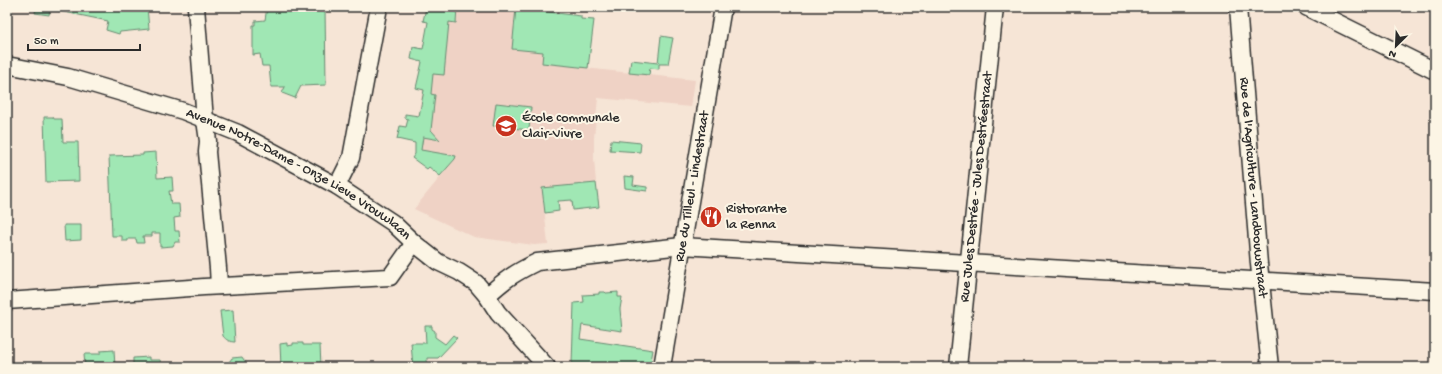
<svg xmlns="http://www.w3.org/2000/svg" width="1442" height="374" viewBox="0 0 1442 374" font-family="'Gochi Hand',sans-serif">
  <rect width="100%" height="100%" fill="#f6e5d6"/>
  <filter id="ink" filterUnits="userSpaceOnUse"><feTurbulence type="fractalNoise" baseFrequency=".025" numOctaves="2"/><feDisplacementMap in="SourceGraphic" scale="8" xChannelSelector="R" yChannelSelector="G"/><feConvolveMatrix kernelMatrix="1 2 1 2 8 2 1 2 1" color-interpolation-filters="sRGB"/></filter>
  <g filter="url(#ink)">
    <polygon fill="#efd2c5" points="438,7 520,7 521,8 538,10 576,67 695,80 691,107 598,98 594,138 594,159 596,183 542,189 548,244 534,245 474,237 414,209 455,159 415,154 417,122"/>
    <g fill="#a0e7b4" stroke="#668970">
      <polygon points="36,7 147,7 149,29 120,32 119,34 106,30 108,21 50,9 49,15 35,13"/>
      <polygon points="267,7 325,7 326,85 301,86 295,98 282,93 285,87 271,87 269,66 262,66 260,54 253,55 253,25 255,25 255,21 265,20"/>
      <polygon points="424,7 457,7 456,23 449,22 444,75 433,74 431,94 435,95 431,130 440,140 423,137 421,150 456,156 455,159 440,176 429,167 427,169 412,158 415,154 415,143 397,139 400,126 406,127 408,119 405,118 405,114 419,116 424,90 416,88 422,62 411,59 413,47 423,49 428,22 423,21 426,8"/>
      <polygon points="516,8 581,16 581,19 594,20 588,68 542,63 543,52 512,49"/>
      <polygon points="661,36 673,38 668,64 659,64 659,69 650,68 649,75 629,73 631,60 658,63"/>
      <polygon points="496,103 531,107 529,130 493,126"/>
      <polygon points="44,117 53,117 54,119 62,119 63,142 78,142 79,181 46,182"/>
      <polygon points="611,140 641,143 640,152 610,150"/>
      <polygon points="156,152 157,178 172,177 173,191 169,191 171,204 179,204 180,217 174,218 175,231 179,231 180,242 175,242 173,246 160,247 160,233 152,233 152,236 143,236 144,243 137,243 136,239 128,239 128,241 122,241 122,236 112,236 109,156 143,155 143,153"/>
      <polygon points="624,176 634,177 633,185 647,187 647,191 625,188"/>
      <polygon points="596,183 599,207 573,210 572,200 558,201 559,211 545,213 542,188"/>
      <polygon points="64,225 81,225 81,240 65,241"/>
      <polygon points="599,292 605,292 606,293 618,292 618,297 622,297 620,309 622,331 582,325 580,339 653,350 650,367 576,367 572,363 574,303 584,302 583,295 599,294"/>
      <path d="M233,310L235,342C230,342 226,340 223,336L220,311Z"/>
      <polygon points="425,326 432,326 432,329 435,331 435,337 445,344 453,335 457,338 438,358 427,358 427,367 413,367 411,343 426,343"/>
      <polygon points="287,343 287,346 293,345 293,343 303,343 303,345 320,345 321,367 281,367 280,344"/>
      <polygon points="114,350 115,367 85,367 84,354 100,354 100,351"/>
      <polygon points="149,357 149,360 160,360 161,366 165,366 165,367 133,367 133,358"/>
      <polygon points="242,357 246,363 246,367 229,367 229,362 232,358"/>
    </g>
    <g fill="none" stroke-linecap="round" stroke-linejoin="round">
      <g stroke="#2b2b2b" stroke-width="19">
        <g id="minor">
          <polyline points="196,7 205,120 208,141 207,152 218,268 219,286"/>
          <path id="s1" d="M1238,7L1259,264L1270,367"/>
          <polyline points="1306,7 1435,71"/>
          <path id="s2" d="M7,65L68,77L183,111L238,133L337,186L393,223L414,243L438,262L459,272L476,283L487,296L498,313L547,367"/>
          <polyline points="337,186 351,158 379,7"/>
          <path d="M487,296C504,280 516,272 537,262L682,246L1435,291"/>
          <polyline points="7,301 204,287 390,277 414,243"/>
          <path id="s3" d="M662,367L723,7"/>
          <path id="s4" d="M958,367L995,7"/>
        </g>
      </g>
      <use href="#minor" stroke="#fcf5e5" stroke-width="16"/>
    </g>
  </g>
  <defs>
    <g id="school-disc" transform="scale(1.15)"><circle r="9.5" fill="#c8321e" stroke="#fcf5e5"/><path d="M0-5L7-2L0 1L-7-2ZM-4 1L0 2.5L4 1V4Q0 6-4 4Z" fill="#fff"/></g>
    <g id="restaurant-disc" transform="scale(1.15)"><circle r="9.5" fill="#c8321e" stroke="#fcf5e5"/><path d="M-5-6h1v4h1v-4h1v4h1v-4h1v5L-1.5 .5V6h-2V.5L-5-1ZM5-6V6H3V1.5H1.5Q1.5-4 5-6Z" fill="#fff"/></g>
  </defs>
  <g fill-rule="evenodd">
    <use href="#school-disc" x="506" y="126"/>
    <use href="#restaurant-disc" x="711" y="217"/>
  </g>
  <g text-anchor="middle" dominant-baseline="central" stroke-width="4" stroke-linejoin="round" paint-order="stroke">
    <g font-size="14" fill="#2b2b2b" stroke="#fcf5e5" text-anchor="start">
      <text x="522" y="118">École communale<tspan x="522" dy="16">Clair-Vivre</tspan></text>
      <text x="726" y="209">Ristorante<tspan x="726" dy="16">la Renna</tspan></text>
    </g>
    <g font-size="14" fill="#2b2b2b" stroke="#fcf5e5">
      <text stroke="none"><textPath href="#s2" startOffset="314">Avenue Notre-Dame - Onze Lieve Vrouwlaan</textPath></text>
      <text stroke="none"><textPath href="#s3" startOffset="183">Rue du Tilleul - Lindestraat</textPath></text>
      <text stroke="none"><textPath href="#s4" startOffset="181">Rue Jules Destrée - Jules Destréestraat</textPath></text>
      <text stroke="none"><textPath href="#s1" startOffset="181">Rue de l'Agriculture - Landbouwstraat</textPath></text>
    </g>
  </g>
  <rect width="1442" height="374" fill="none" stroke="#fcf5e5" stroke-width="24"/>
  <rect x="12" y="12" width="1418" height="350" fill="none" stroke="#2b2b2b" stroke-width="1.5" filter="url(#ink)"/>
  <g transform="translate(1396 46) rotate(204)" stroke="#fcf5e5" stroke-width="3" paint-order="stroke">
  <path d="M0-3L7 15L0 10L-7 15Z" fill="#2b2b2b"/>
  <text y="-6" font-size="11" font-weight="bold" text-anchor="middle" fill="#2b2b2b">N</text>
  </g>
  <path d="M28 44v6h112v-6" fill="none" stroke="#2b2b2b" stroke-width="2"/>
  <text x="34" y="44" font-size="12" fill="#2b2b2b" stroke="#fcf5e5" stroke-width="3" paint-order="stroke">50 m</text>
</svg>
